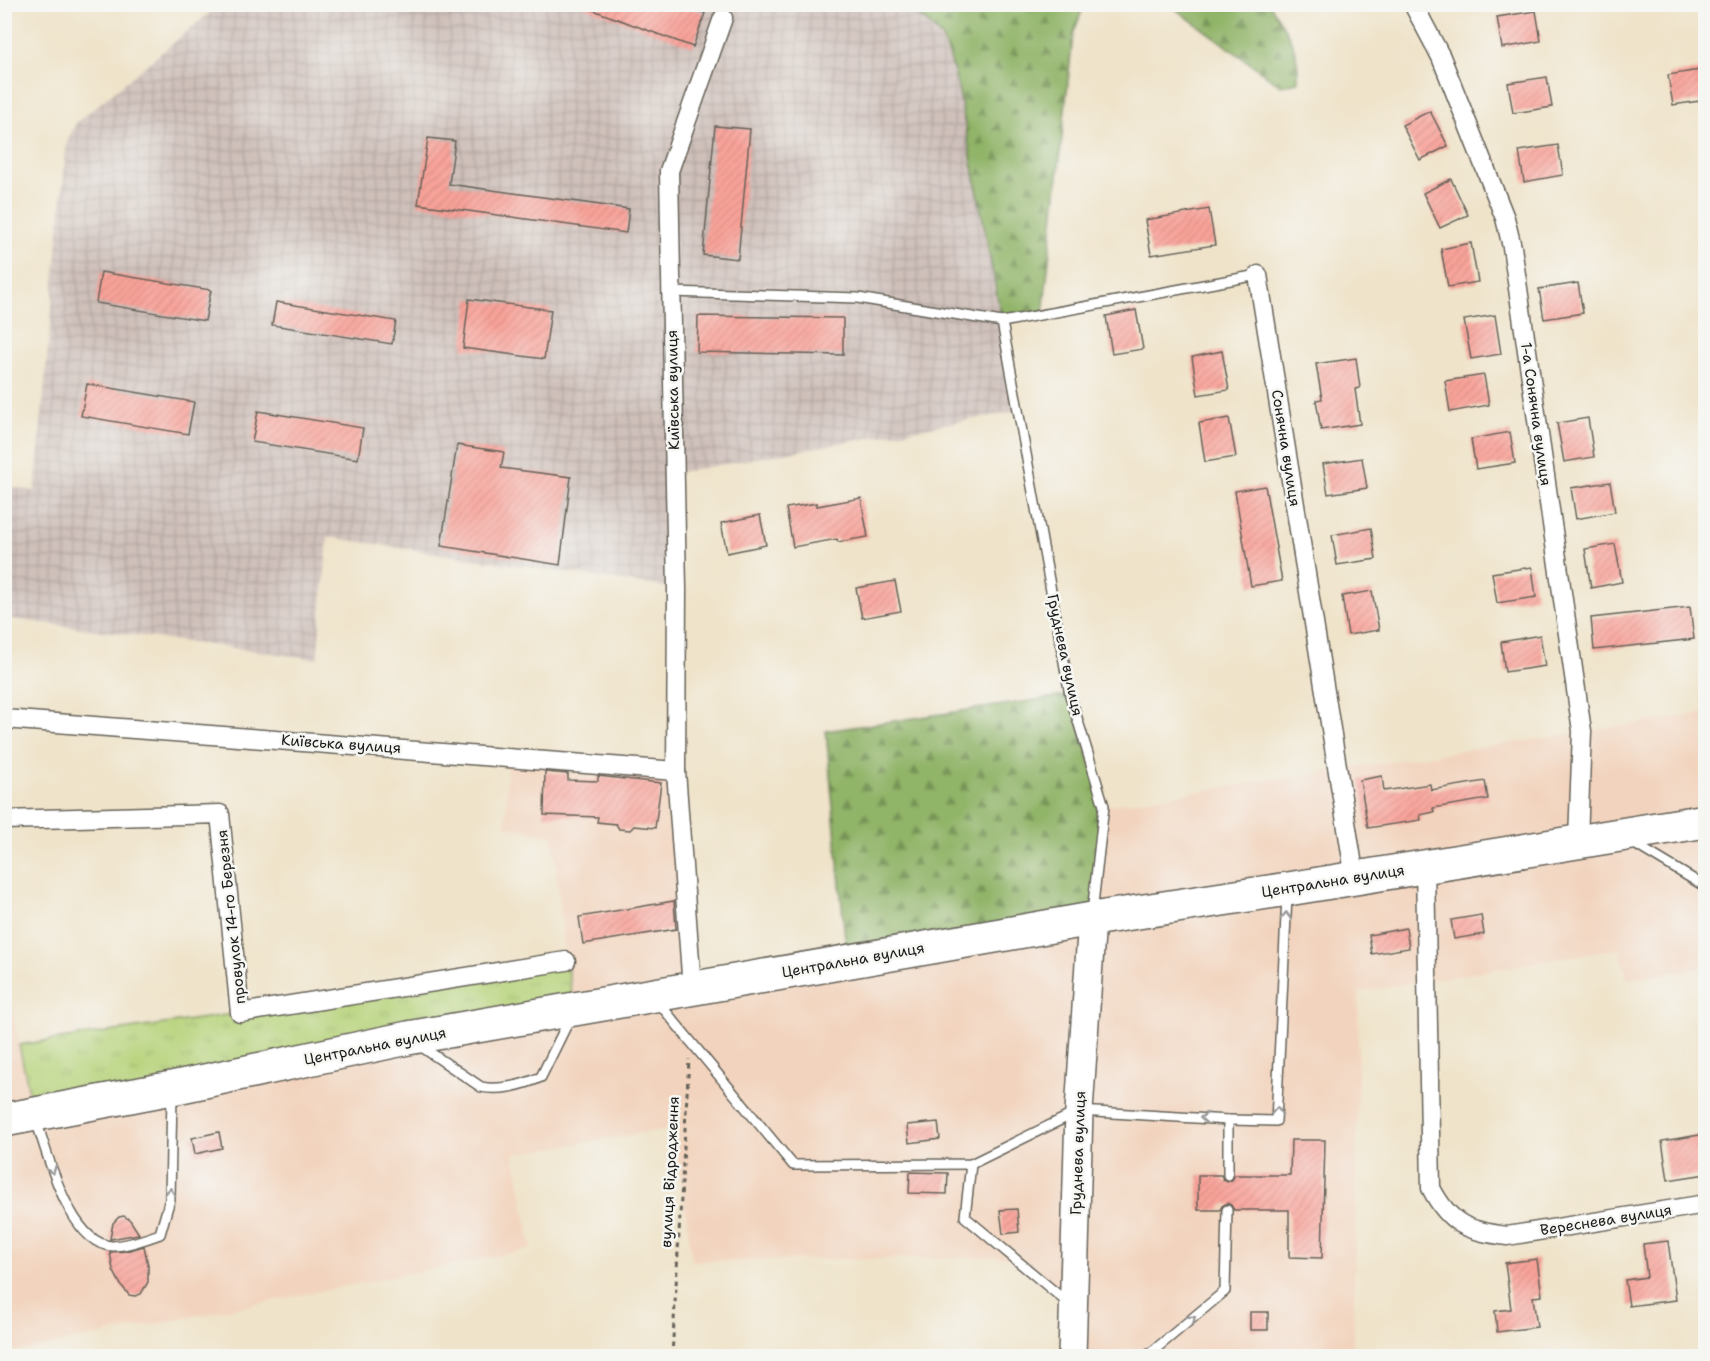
<svg xmlns="http://www.w3.org/2000/svg" width="1710" height="1361" viewBox="0 0 1710 1361" font-family="'Shantell Sans',sans-serif">
  <defs>
    <pattern id="industrial-grid" width="8" height="8" patternUnits="userSpaceOnUse" patternTransform="scale(1.5)"><rect width="8" height="8" fill="#cfc0ba"/><path d="M0 4h8M4 0v8" fill="none" stroke="#b1a49f"/></pattern>
    <pattern id="grass-tufts" width="24" height="20" patternUnits="userSpaceOnUse" patternTransform="scale(1.5)"><rect width="24" height="20" fill="#b5d278"/><path d="M3 7l-1-3M5 7V3M7 7l1-3M15 17l-1-3M17 17v-4M19 17l1-3" fill="none" stroke="#9bb467"/></pattern>
    <pattern id="forest-firs" width="22" height="20" patternUnits="userSpaceOnUse" patternTransform="scale(1.5)"><rect width="22" height="20" fill="#90b468"/><path d="M5 1l3.5 6h-7zM16 11l3.5 6h-7z" fill="#759255"/></pattern>
    <pattern id="building-hatch" width="6" height="6" patternUnits="userSpaceOnUse" patternTransform="scale(1.5)"><rect width="6" height="6" fill="#f9a39a"/><path d="M-1 1l2-2M0 6l6-6M5 7l2-2" fill="none" stroke="#d58c84"/></pattern>
  </defs>
  <rect width="100%" height="100%" fill="#f6f6f2"/>
  <filter id="ink" filterUnits="userSpaceOnUse"><feTurbulence type="fractalNoise" baseFrequency=".0167" numOctaves="2"/><feDisplacementMap in="SourceGraphic" scale="12" xChannelSelector="R" yChannelSelector="G"/><feConvolveMatrix kernelMatrix="1 2 1 2 8 2 1 2 1" color-interpolation-filters="sRGB"/></filter>
  <filter id="wash" filterUnits="userSpaceOnUse"><feTurbulence type="fractalNoise" baseFrequency=".008" numOctaves="4" result="noise"/><feDisplacementMap in="SourceGraphic" scale="24" xChannelSelector="R" yChannelSelector="G"/><feGaussianBlur stdDeviation="1.35" result="paint"/><feColorMatrix in="noise" values="0 0 0 0 0 0 0 0 0 0 0 0 0 0 0 0 0 1.4 0 .05"/><feComposite in="paint" operator="in"/></filter>
  <g filter="url(#wash)">
    <rect width="100%" height="100%" fill="#efe3c9"/>
    <polygon fill="#f2d4be" points="1705,713 1705,967 1627,979 1620,948 1359,992 1353,1356 1072,1356 1072,1307 1014,1257 692,1261 674,1128 514,1154 532,1249 5,1354 4,974 34,1114 575,1008 566,961 553,836 506,826 507,757 676,771 693,988 1092,919 1104,806"/>
    <polygon fill="url(#industrial-grid)" points="900,4 916,14 938,33 949,58 958,87 1018,411 675,473 677,589 328,537 317,659 5,618 4,486 35,491 67,142 76,123 219,5"/>
    <polygon fill="url(#grass-tufts)" stroke="#68774a" stroke-width="1.5" points="566,961 575,1009 34,1115 19,1045 240,1013"/>
    <g fill="url(#forest-firs)" stroke="#566842" stroke-width="1.5">
      <path d="M900,5H1084L1073,35L1043,315L1002,322L958,87C953,70 949,47 938,33C929,21 913,12 900,5Z"/>
      <path d="M1170,5H1270C1287,32 1300,49 1298,82L1281,86Z"/>
      <polygon points="1070,695 1104,806 1092,919 847,961 826,731"/>
    </g>
    <g id="blocks">
      <g fill="url(#building-hatch)">
        <polygon points="582,4 682,4 705,13 693,47 582,6"/>
        <polygon points="1536,11 1541,41 1502,48 1497,17"/>
        <polygon points="1706,69 1706,100 1673,105 1668,75"/>
        <polygon points="1547,77 1552,107 1513,113 1508,83"/>
        <polygon points="1430,111 1448,146 1420,160 1402,125"/>
        <polygon points="715,126 750,129 738,259 703,255"/>
        <polygon points="428,138 455,141 449,184 629,209 626,233 418,204"/>
        <polygon points="1558,145 1563,175 1524,182 1519,151"/>
        <polygon points="1451,179 1468,215 1440,228 1423,193"/>
        <polygon points="1209,209 1215,245 1151,255 1145,220"/>
        <polygon points="1471,243 1478,282 1448,287 1441,249"/>
        <polygon points="101,272 211,290 205,321 96,303"/>
        <polygon points="1578,283 1583,313 1544,319 1539,289"/>
        <polygon points="469,299 551,310 544,359 463,348"/>
        <polygon points="276,302 396,321 392,344 272,325"/>
        <polygon points="1136,310 1143,349 1112,354 1106,316"/>
        <polygon points="1495,315 1501,354 1471,359 1464,320"/>
        <polygon points="698,316 843,318 843,355 697,352"/>
        <polygon points="1222,351 1229,390 1198,395 1192,357"/>
        <polygon points="1356,358 1360,388 1355,389 1360,424 1321,430 1316,400 1322,399 1316,364"/>
        <polygon points="1484,375 1489,405 1450,412 1445,381"/>
        <polygon points="87,384 194,402 188,434 81,416"/>
        <polygon points="258,411 363,428 358,459 252,442"/>
        <polygon points="1229,418 1236,457 1205,462 1199,423"/>
        <polygon points="1588,418 1594,457 1564,462 1557,423"/>
        <polygon points="1510,432 1515,463 1476,469 1471,439"/>
        <polygon points="457,445 504,452 501,468 571,477 560,565 441,546"/>
        <polygon points="1362,458 1367,488 1328,494 1323,464"/>
        <polygon points="1610,482 1615,512 1576,519 1571,488"/>
        <polygon points="1265,486 1282,581 1251,586 1235,491"/>
        <polygon points="861,498 868,537 838,542 837,539 793,547 786,508 817,503 817,506"/>
        <polygon points="760,515 766,545 727,553 721,523"/>
        <polygon points="1371,528 1376,559 1337,565 1332,535"/>
        <polygon points="1615,544 1622,582 1591,588 1585,549"/>
        <polygon points="1532,567 1536,597 1497,603 1492,573"/>
        <polygon points="895,581 901,611 862,618 856,588"/>
        <polygon points="1372,591 1379,630 1348,635 1342,596"/>
        <polygon points="1690,607 1694,639 1594,650 1591,618"/>
        <polygon points="1540,635 1545,666 1505,672 1501,642"/>
        <polygon points="545,772 568,774 568,780 598,781 598,776 661,783 655,828 634,826 630,830 619,829 616,824 597,822 598,817 544,815"/>
        <polygon points="1382,776 1384,791 1430,784 1431,790 1485,781 1488,799 1433,808 1434,812 1420,815 1421,820 1368,828 1360,780"/>
        <polygon points="674,901 676,929 583,944 579,917"/>
        <polygon points="1481,915 1484,934 1454,939 1451,920"/>
        <polygon points="1406,928 1409,948 1372,954 1369,935"/>
        <polygon points="938,1122 940,1139 909,1143 907,1125"/>
        <polygon points="219,1132 222,1148 195,1154 192,1138"/>
        <polygon points="1706,1134 1706,1174 1668,1180 1662,1141"/>
        <polygon points="1291,1140 1325,1140 1322,1258 1289,1257 1289,1210 1234,1210 1231,1205 1227,1203 1222,1206 1220,1210 1198,1210 1198,1175 1221,1175 1223,1179 1227,1182 1232,1180 1235,1175 1290,1175"/>
        <polygon points="910,1172 948,1173 947,1194 909,1193"/>
        <polygon points="1017,1209 1019,1232 1003,1234 1000,1210"/>
        <polygon points="124,1216 130,1220 139,1234 110,1239 113,1223 119,1217"/>
        <polygon points="1668,1241 1676,1300 1629,1306 1625,1280 1647,1277 1643,1244"/>
        <polygon points="144,1246 148,1265 148,1282 141,1294 135,1296 129,1295 121,1285 113,1270 110,1252 126,1251"/>
        <polygon points="1537,1259 1542,1296 1533,1297 1537,1327 1497,1332 1495,1311 1511,1309 1505,1263"/>
        <rect x="1250" y="1312" width="18" height="18"/>
      </g>
    </g>
  </g>
  <g filter="url(#ink)">
    <use href="#blocks" fill-opacity="0" stroke="#666259" stroke-width="1.5"/>
    <g fill="none" stroke-linecap="round" stroke-linejoin="round">
      <g stroke="#666259" stroke-width="12">
        <g id="lane">
          <polyline points="672,292 858,298 1002,322 1070,695 1104,806 1092,913"/>
          <polyline points="1002,322 1258,275"/>
          <polyline points="1633,843 1706,887"/>
          <polyline points="658,1002 793,1165 971,1164 1079,1111 1228,1120 1228,1175"/>
          <path d="M419,1045L481,1087C499,1091 524,1085 541,1077L571,1016"/>
          <path d="M36,1120C47,1153 68,1236 106,1245C119,1249 146,1239 160,1234L170,1199L172,1094"/>
          <polyline points="1228,1120 1276,1121 1287,896"/>
          <polyline points="971,1164 965,1217 1068,1303"/>
          <polyline points="1147,1356 1225,1291 1227,1210"/>
        </g>
      </g>
      <g stroke="#666259" stroke-width="21">
        <g id="street">
          <polyline points="1413,4 1441,57 1505,218 1512,247 1582,731 1578,841"/>
          <polyline points="1258,275 1355,878"/>
          <polyline points="4,719 676,771"/>
          <polyline points="4,820 220,814 240,1013 566,961"/>
          <path d="M1425,866L1431,1188C1450,1225 1468,1231 1507,1236L1706,1204"/>
          <polyline points="692,988 676,771 677,589 669,171 723,18"/>
        </g>
      </g>
      <g stroke="#666259" stroke-width="30">
        <polyline id="secondary" points="1072,1356 1079,1111 1092,919"/>
      </g>
      <g stroke="#666259" stroke-width="36">
        <polyline id="highway" points="4,1120 172,1088 408,1038 1092,919 1288,889 1706,821"/>
      </g>
      <polyline stroke="#666259" stroke-width="3" stroke-dasharray="4.5 4.5" stroke-linecap="butt" points="672,1356 689,1059"/>
      <use href="#lane" stroke="#fff" stroke-width="9"/>
      <use href="#street" stroke="#fff" stroke-width="18"/>
      <use href="#secondary" stroke="#fff" stroke-width="27"/>
      <use href="#highway" stroke="#fff" stroke-width="33"/>
    </g>
    <defs><path id="oneway-chevron" d="M-2-3.5L2.5 0L-2 3.5" fill="none" stroke-width="1.6" stroke-linecap="round" stroke-linejoin="round" transform="scale(1.5)"/></defs>
    <g stroke="#999">
      <use href="#oneway-chevron" transform="translate(1286 916) rotate(-87)"/>
      <use href="#oneway-chevron" transform="translate(1277 1111) rotate(-87)"/>
      <use href="#oneway-chevron" transform="translate(1204 1118) rotate(-177)"/>
      <use href="#oneway-chevron" transform="translate(52 1170) rotate(70)"/>
      <use href="#oneway-chevron" transform="translate(170 1192) rotate(-86)"/>
      <use href="#oneway-chevron" transform="translate(1192 1319) rotate(-40)"/>
    </g>
  </g>
  <g text-anchor="middle" dominant-baseline="central" stroke-width="5" stroke-linejoin="round" paint-order="stroke">
    <g font-size="15" fill="#1c1c1c" stroke="#f6f6f2">
      <text transform="translate(673 390) rotate(-91)">Київська вулиця</text>
      <text transform="translate(1536 414) rotate(82)">1-а Сонячна вулиця</text>
      <text transform="translate(1286 448) rotate(81)">Сонячна вулиця</text>
      <text transform="translate(1065 655) rotate(78)">Груднева вулиця</text>
      <text transform="translate(341 744) rotate(4)">Київська вулиця</text>
      <text transform="translate(1333 881) rotate(-9)">Центральна вулиця</text>
      <text transform="translate(231 917) rotate(-96)">провулок 14-го Березня</text>
      <text transform="translate(853 960) rotate(-10)">Центральна вулиця</text>
      <text transform="translate(375 1046) rotate(-11)">Центральна вулиця</text>
      <text transform="translate(1078 1153) rotate(-88)">Груднева вулиця</text>
      <text transform="translate(670 1172) rotate(-87)">вулиця Відродження</text>
      <text transform="translate(1606 1220) rotate(-9)">Вереснева вулиця</text>
    </g>
  </g>
  <rect width="1710" height="1361" fill="none" stroke="#f6f6f2" stroke-width="24"/>
</svg>
